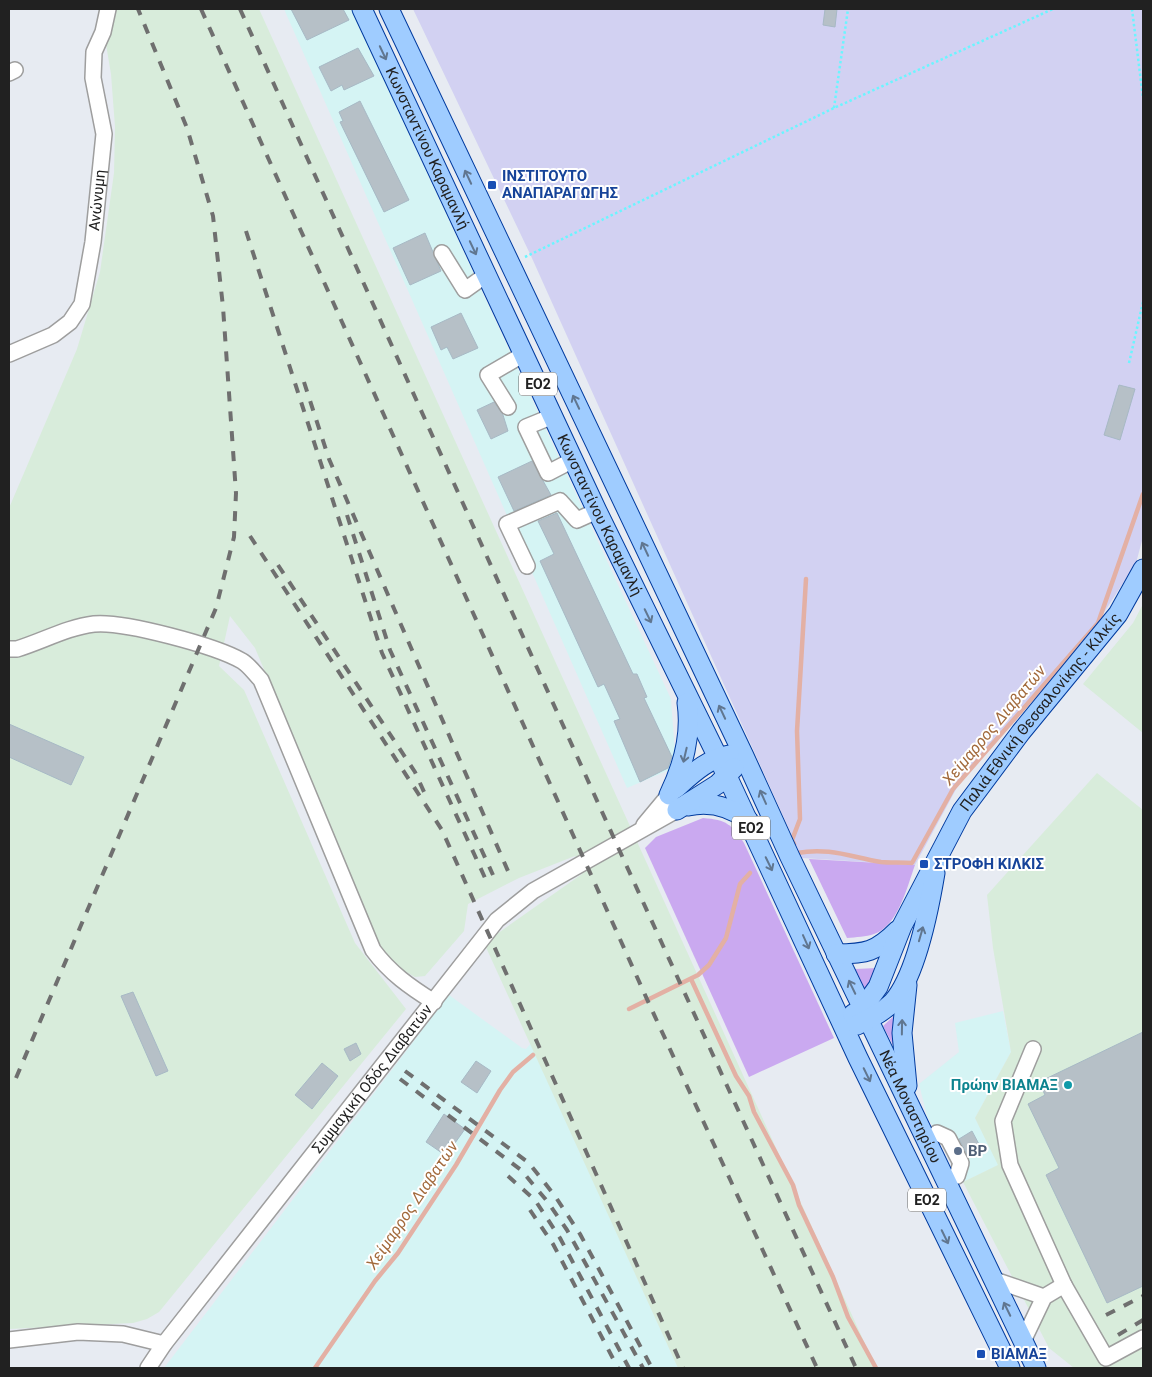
<svg xmlns="http://www.w3.org/2000/svg" width="1152" height="1377" viewBox="0 0 1152 1377" font-family="Roboto,sans-serif">
  <rect width="100%" height="100%" fill="#e7ebf2"/>
  <g fill="#d5f4f4">
    <polygon points="284,9 351,9 671,699 676,767 627,788"/>
    <polygon points="449,995 522,1048 526,1049 531,1043 678,1368 164,1368"/>
    <polygon points="1003,1011 1011,1052 975,1118 999,1165 963,1182 927,1116 919,1084 959,1052 955,1023"/>
  </g>
  <g fill="#d8ecdb">
    <polygon points="100,9 259,9 876,1368 678,1368 484,943 582,874 575,856 519,878 468,904 464,931 425,976 415,977 397,967 383,952 255,648 230,616 219,666 244,690 355,943 406,1009 159,1312 147,1319 133,1323 9,1329 9,508 77,349 100,272 114,173 115,127 111,74"/>
    <polygon points="1143,604 1143,733 1083,684 1133,623"/>
    <polygon points="1097,773 1143,810 1143,1368 1074,1368 1049,1348 963,1182 998,1165 975,1118 1011,1052 993,948 987,895"/>
  </g>
  <polygon fill="#d2d1f2" points="413,9 1143,9 1143,537 1136,563 1096,625 961,780 915,865 802,858 531,256"/>
  <g fill="#caa9f0">
    <path d="M703,818C727,820 731,824 744,843L834,1038L749,1077L645,848L656,837Z"/>
    <path d="M809,859L915,865C907,887 898,926 874,934C866,937 856,937 847,938Z"/>
    <polygon points="877,968 866,992 855,969"/>
    <polygon points="897,1013 895,1049 883,1026"/>
  </g>
  <g fill="none" stroke-linecap="round" stroke-linejoin="round">
    <g stroke="#e3b0a4" stroke-width="4.5">
      <polyline points="794,844 792,840 800,819 797,731 806,579"/>
      <path d="M796,851L797,853C829,847 851,857 881,862C891,863 902,862 912,863L953,789L1098,623L1143,494"/>
      <polyline points="691,979 736,1076 749,1096 754,1112 793,1185 799,1205 833,1277 848,1317 876,1368"/>
      <polyline points="629,1009 698,975 709,965 726,938 740,884 750,873"/>
      <polyline points="315,1368 375,1281 398,1253 456,1165 500,1090 513,1072 533,1055"/>
    </g>
  </g>
  <g fill="#b6c0c7" stroke="#a7b9c5">
    <polygon points="291,9 343,9 349,20 307,40"/>
    <polygon points="825,9 837,9 835,27 823,25"/>
    <polygon points="358,48 374,76 344,90 342,85 331,91 319,67"/>
    <polygon points="360,101 409,200 384,212 340,122 343,121 339,112"/>
    <polygon points="425,233 441,271 410,285 393,248"/>
    <polygon points="461,313 478,348 453,359 447,347 441,350 431,327"/>
    <polygon points="1119,385 1135,389 1120,440 1104,435"/>
    <polygon points="494,402 503,415 508,431 491,439 477,410"/>
    <polygon points="532,461 551,495 514,511 498,477"/>
    <polygon points="557,513 633,674 637,674 647,697 644,698 672,757 668,768 640,782 614,721 620,719 604,684 598,687 540,561 554,554 538,521"/>
    <polygon points="9,724 84,757 71,785 9,757"/>
    <polygon points="133,992 168,1071 156,1076 121,996"/>
    <polygon points="1143,1032 1143,1286 1107,1303 1046,1175 1059,1168 1028,1104 1045,1095 1039,1082"/>
    <polygon points="356,1043 361,1054 350,1061 344,1049"/>
    <polygon points="476,1061 491,1071 477,1093 461,1082"/>
    <polygon points="322,1063 338,1076 312,1109 295,1095"/>
    <polygon points="444,1114 465,1129 455,1143 450,1140 442,1153 426,1142"/>
    <polygon points="972,1131 981,1148 968,1156 959,1139"/>
  </g>
  <g fill="none" stroke-linecap="round" stroke-linejoin="round">
    <g stroke="#9e9e9e" stroke-width="18">
      <g id="minor">
        <polyline points="9,73 15,70"/>
        <polyline points="442,253 465,290 486,275"/>
        <path id="s1" d="M9,354L53,335L70,322L82,304L93,242L104,134L93,78L94,52L103,32L108,9"/>
        <polyline points="508,407 488,375 524,354"/>
        <polyline points="553,416 526,427 548,473 573,460"/>
        <polyline points="527,566 507,524 560,501 577,520 597,511"/>
        <path d="M9,649H17C43,641 68,627 94,624C124,621 216,646 242,661C249,665 255,674 261,680L373,950C390,973 410,987 434,1002"/>
        <polyline points="644,825 669,795"/>
        <polyline points="1033,1049 1003,1121 1010,1165 1064,1285"/>
        <polyline points="937,1133 948,1138 961,1163 957,1176"/>
        <polyline points="992,1279 1044,1297"/>
        <polyline points="9,1340 78,1332 123,1334 164,1344"/>
        <polyline points="1023,1341 1044,1297 1064,1285 1106,1358 1143,1338"/>
        <path id="s2" d="M148,1368L164,1344L497,920L533,891L677,810"/>
      </g>
    </g>
    <g stroke="#003a9e" stroke-width="21">
      <g id="major">
        <path id="s3" d="M362,9L597,511L727,776L858,1058L1010,1368"/>
        <path id="s4" d="M389,9L744,756L790,857L1036,1368"/>
        <path d="M675,789C692,774 707,759 729,755"/>
        <path d="M669,795C683,766 692,736 687,703"/>
        <path d="M688,806C710,801 729,806 748,820"/>
        <polyline points="677,810 718,784 734,768"/>
        <path d="M836,954C866,954 876,952 898,930"/>
        <polyline points="907,985 902,1033 907,1086"/>
        <path id="s5" d="M853,1014L862,1009L878,987L902,926L962,811L1021,732L1118,614L1143,569"/>
        <path d="M857,1025C870,1019 883,1012 893,1002C916,975 929,909 935,873"/>
      </g>
    </g>
    <g stroke="#6bf5ff" stroke-width="2.5" stroke-dasharray="2.5 2.5" stroke-linecap="butt">
      <polyline points="1132,9 1143,98"/>
      <polyline points="834,108 848,9"/>
      <polyline points="525,257 834,108 1053,9"/>
      <polyline points="1129,363 1143,302"/>
    </g>
    <use href="#minor" stroke="#fff" stroke-width="15"/>
    <use href="#major" stroke="#9fccff" stroke-width="19"/>
    <g stroke="#6f6f6f" stroke-width="4" stroke-dasharray="10 10" stroke-linecap="butt">
      <polyline points="201,9 651,1008 817,1368"/>
      <polyline points="240,9 617,845 856,1368"/>
      <polyline points="246,231 382,653 486,880"/>
      <polyline points="304,382 329,459 508,871"/>
      <polyline points="347,515 390,650 493,875"/>
      <polyline points="250,536 442,830 683,1368"/>
      <polyline points="278,565 415,772 425,794"/>
      <polyline points="405,1071 529,1163 555,1196 580,1234 652,1368"/>
      <polyline points="16,1078 216,608 234,537 236,493 223,307 213,216 187,128 138,9"/>
      <polyline points="400,1079 521,1170 547,1201 567,1230 643,1368"/>
      <polyline points="508,1176 535,1200 560,1238 629,1368"/>
      <polyline points="530,1210 553,1244 618,1368"/>
      <polyline points="1106,1315 1143,1296"/>
      <polyline points="1118,1335 1143,1320"/>
    </g>
  </g>
  <defs><path id="oneway-shaft" d="M-6 0H5M1.5-3L5.5 0L1.5 3" fill="none" stroke-width="1.6" stroke-linecap="round" stroke-linejoin="round" transform="scale(1.25)"/></defs>
  <g stroke="#607690">
    <use href="#oneway-shaft" transform="translate(383 53) rotate(65)"/>
    <use href="#oneway-shaft" transform="translate(468 177) rotate(-115)"/>
    <use href="#oneway-shaft" transform="translate(473 248) rotate(65)"/>
    <use href="#oneway-shaft" transform="translate(576 402) rotate(-115)"/>
    <use href="#oneway-shaft" transform="translate(645 549) rotate(-115)"/>
    <use href="#oneway-shaft" transform="translate(648 616) rotate(64)"/>
    <use href="#oneway-shaft" transform="translate(722 712) rotate(-115)"/>
    <use href="#oneway-shaft" transform="translate(685 755) rotate(103)"/>
    <use href="#oneway-shaft" transform="translate(763 797) rotate(-114)"/>
    <use href="#oneway-shaft" transform="translate(769 864) rotate(64)"/>
    <use href="#oneway-shaft" transform="translate(921 934) rotate(-74)"/>
    <use href="#oneway-shaft" transform="translate(806 942) rotate(66)"/>
    <use href="#oneway-shaft" transform="translate(852 987) rotate(-116)"/>
    <use href="#oneway-shaft" transform="translate(902 1027) rotate(-89)"/>
    <use href="#oneway-shaft" transform="translate(867 1075) rotate(64)"/>
    <use href="#oneway-shaft" transform="translate(945 1237) rotate(64)"/>
    <use href="#oneway-shaft" transform="translate(1007 1309) rotate(-116)"/>
  </g>
  <g fill="#1a4fb4" stroke="#fff" stroke-width="2">
    <rect x="487" y="180" width="10" height="10" rx="2.5"/>
    <rect x="919" y="859" width="10" height="10" rx="2.5"/>
    <rect x="976" y="1349" width="10" height="10" rx="2.5"/>
  </g>
  <circle fill="#0f9aa8" stroke="#fff" stroke-width="2" cx="1068" cy="1085" r="5"/>
  <circle fill="#5c6f8a" stroke="#fff" stroke-width="2" cx="958" cy="1151" r="5"/>
  <g text-anchor="middle" dominant-baseline="central" stroke-width="4" stroke-linejoin="round" paint-order="stroke">
    <g fill="#fff" stroke="#646464" stroke-width="1">
      <rect x="519" y="372.5" width="38" height="23" rx="4"/>
      <rect x="732" y="816.5" width="38" height="23" rx="4"/>
      <rect x="908" y="1188.5" width="38" height="23" rx="4"/>
    </g>
    <g font-size="14" font-weight="bold" fill="#212121">
      <text x="538" y="384">ΕΟ2</text>
      <text x="751" y="828">ΕΟ2</text>
      <text x="927" y="1200">ΕΟ2</text>
    </g>
    <g font-size="15" fill="#212121" stroke="#fff">
      <text stroke="none"><textPath href="#s3" startOffset="154">Κωνσταντίνου Καραμανλή</textPath></text>
      <text stroke="none"><textPath href="#s1" startOffset="196">Ανώνυμη</textPath></text>
      <text stroke="none"><textPath href="#s3" startOffset="559">Κωνσταντίνου Καραμανλή</textPath></text>
      <text stroke="none"><textPath href="#s5" startOffset="359">Παλιά Εθνική Θεσσαλονίκης - Κιλκίς</textPath></text>
      <text stroke="none"><textPath href="#s2" startOffset="366">Συμμαχική Οδός Διαβατών</textPath></text>
      <text stroke="none"><textPath href="#s4" startOffset="1215">Νέα Μοναστηρίου</textPath></text>
    </g>
    <g font-size="15" font-weight="bold" fill="#164399" stroke="#fff" text-anchor="start">
      <text x="502" y="176">ΙΝΣΤΙΤΟΥΤΟ<tspan x="502" dy="17">ΑΝΑΠΑΡΑΓΩΓΗΣ</tspan></text>
      <text x="934" y="864">ΣΤΡΟΦΗ ΚΙΛΚΙΣ</text>
      <text x="991" y="1354">ΒΙΑΜΑΞ</text>
    </g>
    <g font-size="15" font-weight="bold" fill="#0d838f" stroke="#fff" text-anchor="end">
      <text x="1058" y="1085">Πρώην ΒΙΑΜΑΞ</text>
    </g>
    <g font-size="15" font-weight="bold" fill="#4e5e75" stroke="#fff" text-anchor="start">
      <text x="968" y="1151">BP</text>
    </g>
    <g font-size="16" font-style="italic" fill="#a26a3c" stroke="#fff">
      <text transform="translate(994 725) rotate(-50)">Χείμαρρος Διαβατών</text>
      <text transform="translate(412 1205) rotate(-56)">Χείμαρρος Διαβατών</text>
    </g>
  </g>
  <rect width="1152" height="1377" fill="none" stroke="#212121" stroke-width="20"/>
</svg>
